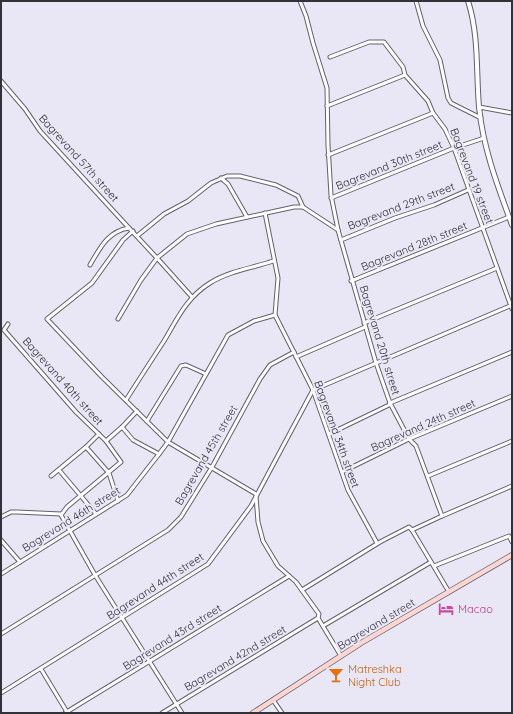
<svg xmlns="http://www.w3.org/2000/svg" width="513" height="714" viewBox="0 0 513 714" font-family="Quicksand,sans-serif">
  <rect width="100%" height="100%" fill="#e9e6f6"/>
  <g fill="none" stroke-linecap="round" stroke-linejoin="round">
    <g stroke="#63606e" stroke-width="5">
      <g id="minor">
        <polyline points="300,1 306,16 313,43 327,88 328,145 331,195 338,230 376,363 390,403 409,439 416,446 442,516 412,530 449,592"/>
        <polyline points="416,1 423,26 440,60 448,98 451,103 481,118"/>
        <polyline points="330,57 369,42 384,42 403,67 405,75 428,101 433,113 445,129 454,148 512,309"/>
        <polyline points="1,81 25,109 40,131 129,228"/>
        <polyline points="327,106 405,75"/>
        <polyline points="479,107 512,113"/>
        <polyline points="328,155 433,113"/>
        <polyline points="221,178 228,184 247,217"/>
        <polyline points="331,198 454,148 484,138"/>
        <polyline points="265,213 278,278 275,315 313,390 348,490 377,543"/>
        <polyline points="133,231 123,240 92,283 47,319 101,376 168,442 228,335 254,321 275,315"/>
        <polyline points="137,236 164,214 188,201 211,183 227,176 240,176 276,185 298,196 303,207"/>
        <polyline points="341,240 395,218 434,205 468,190"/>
        <path d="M90,265C100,248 108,231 129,228L157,258L187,234L216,224L294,207H303L338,230"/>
        <polyline points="351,281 509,217"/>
        <polyline points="118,319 141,280 157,258 192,297"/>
        <polyline points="364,323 497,268"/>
        <polyline points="8,324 4,330 76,412 106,441 122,427 133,440 159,454 168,442 256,494"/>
        <polyline points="296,357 365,327"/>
        <path d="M126,400C138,381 151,361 164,341C177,319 187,297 210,283C229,271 253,268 273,261"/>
        <polyline points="147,421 181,366 186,365 206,374"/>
        <polyline points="122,427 137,411"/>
        <polyline points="329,434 389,405 390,403 512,352"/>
        <polyline points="106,441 121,462 67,507 61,515 95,575 182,713"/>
        <polyline points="86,447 99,434"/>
        <polyline points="59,470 96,514"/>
        <polyline points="342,472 409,439 512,396"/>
        <polyline points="51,476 86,447 109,473 118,501"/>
        <polyline points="428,476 512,441"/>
        <polyline points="256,496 258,522 263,541 278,566 296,582 319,614 318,618 341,656"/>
        <polyline points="442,516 512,486"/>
        <polyline points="1,517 11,512 17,512 61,514"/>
        <polyline points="1,540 20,562"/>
        <polyline points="434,566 509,536 512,542"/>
        <polyline points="1,574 127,495 159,454"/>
        <polyline points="302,590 380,542 409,527 412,530"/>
        <polyline points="323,626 431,562"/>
        <polyline points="1,634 168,530 181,517 212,467 260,379 270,365 294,352"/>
        <polyline points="41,669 67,712"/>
        <polyline points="1,693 208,564 251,506 313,390 512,305"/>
        <polyline points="273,700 282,713"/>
        <polyline points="65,713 289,576"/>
        <polyline points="162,713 318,618"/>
      </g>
    </g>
    <g stroke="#63606e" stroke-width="6">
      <path id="tertiary" d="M468,1C479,35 476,71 479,107C483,148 498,187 512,225"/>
    </g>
    <g stroke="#63606e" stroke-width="6">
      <polyline id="secondary" points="253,713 361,643 512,555"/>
    </g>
    <use href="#minor" stroke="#fff" stroke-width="3"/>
    <use href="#tertiary" stroke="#fff" stroke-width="4"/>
    <use href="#secondary" stroke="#fdd5d1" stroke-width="4.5"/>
  </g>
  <defs>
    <g id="hotel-bare" transform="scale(1.2)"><path d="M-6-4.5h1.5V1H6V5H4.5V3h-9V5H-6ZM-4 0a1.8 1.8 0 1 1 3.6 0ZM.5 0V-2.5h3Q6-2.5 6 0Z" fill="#d1479c" stroke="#e9e6f6" stroke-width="2.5" paint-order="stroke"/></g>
    <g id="bar-bare" transform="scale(1.2)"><path d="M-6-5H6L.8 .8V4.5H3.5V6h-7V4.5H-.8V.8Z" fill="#e8710a" stroke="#e9e6f6" stroke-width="2.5" paint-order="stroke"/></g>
  </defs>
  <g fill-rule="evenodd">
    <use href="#hotel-bare" x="446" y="609"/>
    <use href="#bar-bare" x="336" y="675"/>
  </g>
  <g text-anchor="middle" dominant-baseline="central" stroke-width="4" stroke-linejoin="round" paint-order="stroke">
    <g font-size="11" fill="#323137" stroke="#e9e6f6">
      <text transform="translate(79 158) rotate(48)">Bagrevand 57th street</text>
      <text transform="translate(389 165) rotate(-22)">Bagrevand 30th street</text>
      <text transform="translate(472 176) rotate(69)">Bagrevand 19 street</text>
      <text transform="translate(401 206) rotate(-21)">Bagrevand 29th street</text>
      <text transform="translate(414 246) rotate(-22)">Bagrevand 28th street</text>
      <text transform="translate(380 340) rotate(73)">Bagrevand 20th street</text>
      <text transform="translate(63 381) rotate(48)">Bagrevand 40th street</text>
      <text transform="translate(423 425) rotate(-24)">Bagrevand 24th street</text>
      <text transform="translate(337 434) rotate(70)">Bagrevand 34th street</text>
      <text transform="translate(206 455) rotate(-60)">Bagrevand 45th street</text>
      <text transform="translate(71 519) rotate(-32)">Bagrevand 46th street</text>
      <text transform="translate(155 586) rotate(-33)">Bagrevand 44th street</text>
      <text transform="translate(376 624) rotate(-31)">Bagrevand street</text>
      <text transform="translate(172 637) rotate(-32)">Bagrevand 43rd street</text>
      <text transform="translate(235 658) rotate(-31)">Bagrevand 42nd street</text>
    </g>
    <g font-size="11" fill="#b23c85" stroke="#e9e6f6" text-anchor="start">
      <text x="458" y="609">Macao</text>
    </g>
    <g font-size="11" fill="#c56008" stroke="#e9e6f6" text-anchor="start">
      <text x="348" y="669">Matreshka<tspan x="348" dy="13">Night Club</tspan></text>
    </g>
  </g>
  <rect width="513" height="714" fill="none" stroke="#323137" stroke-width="4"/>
</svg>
